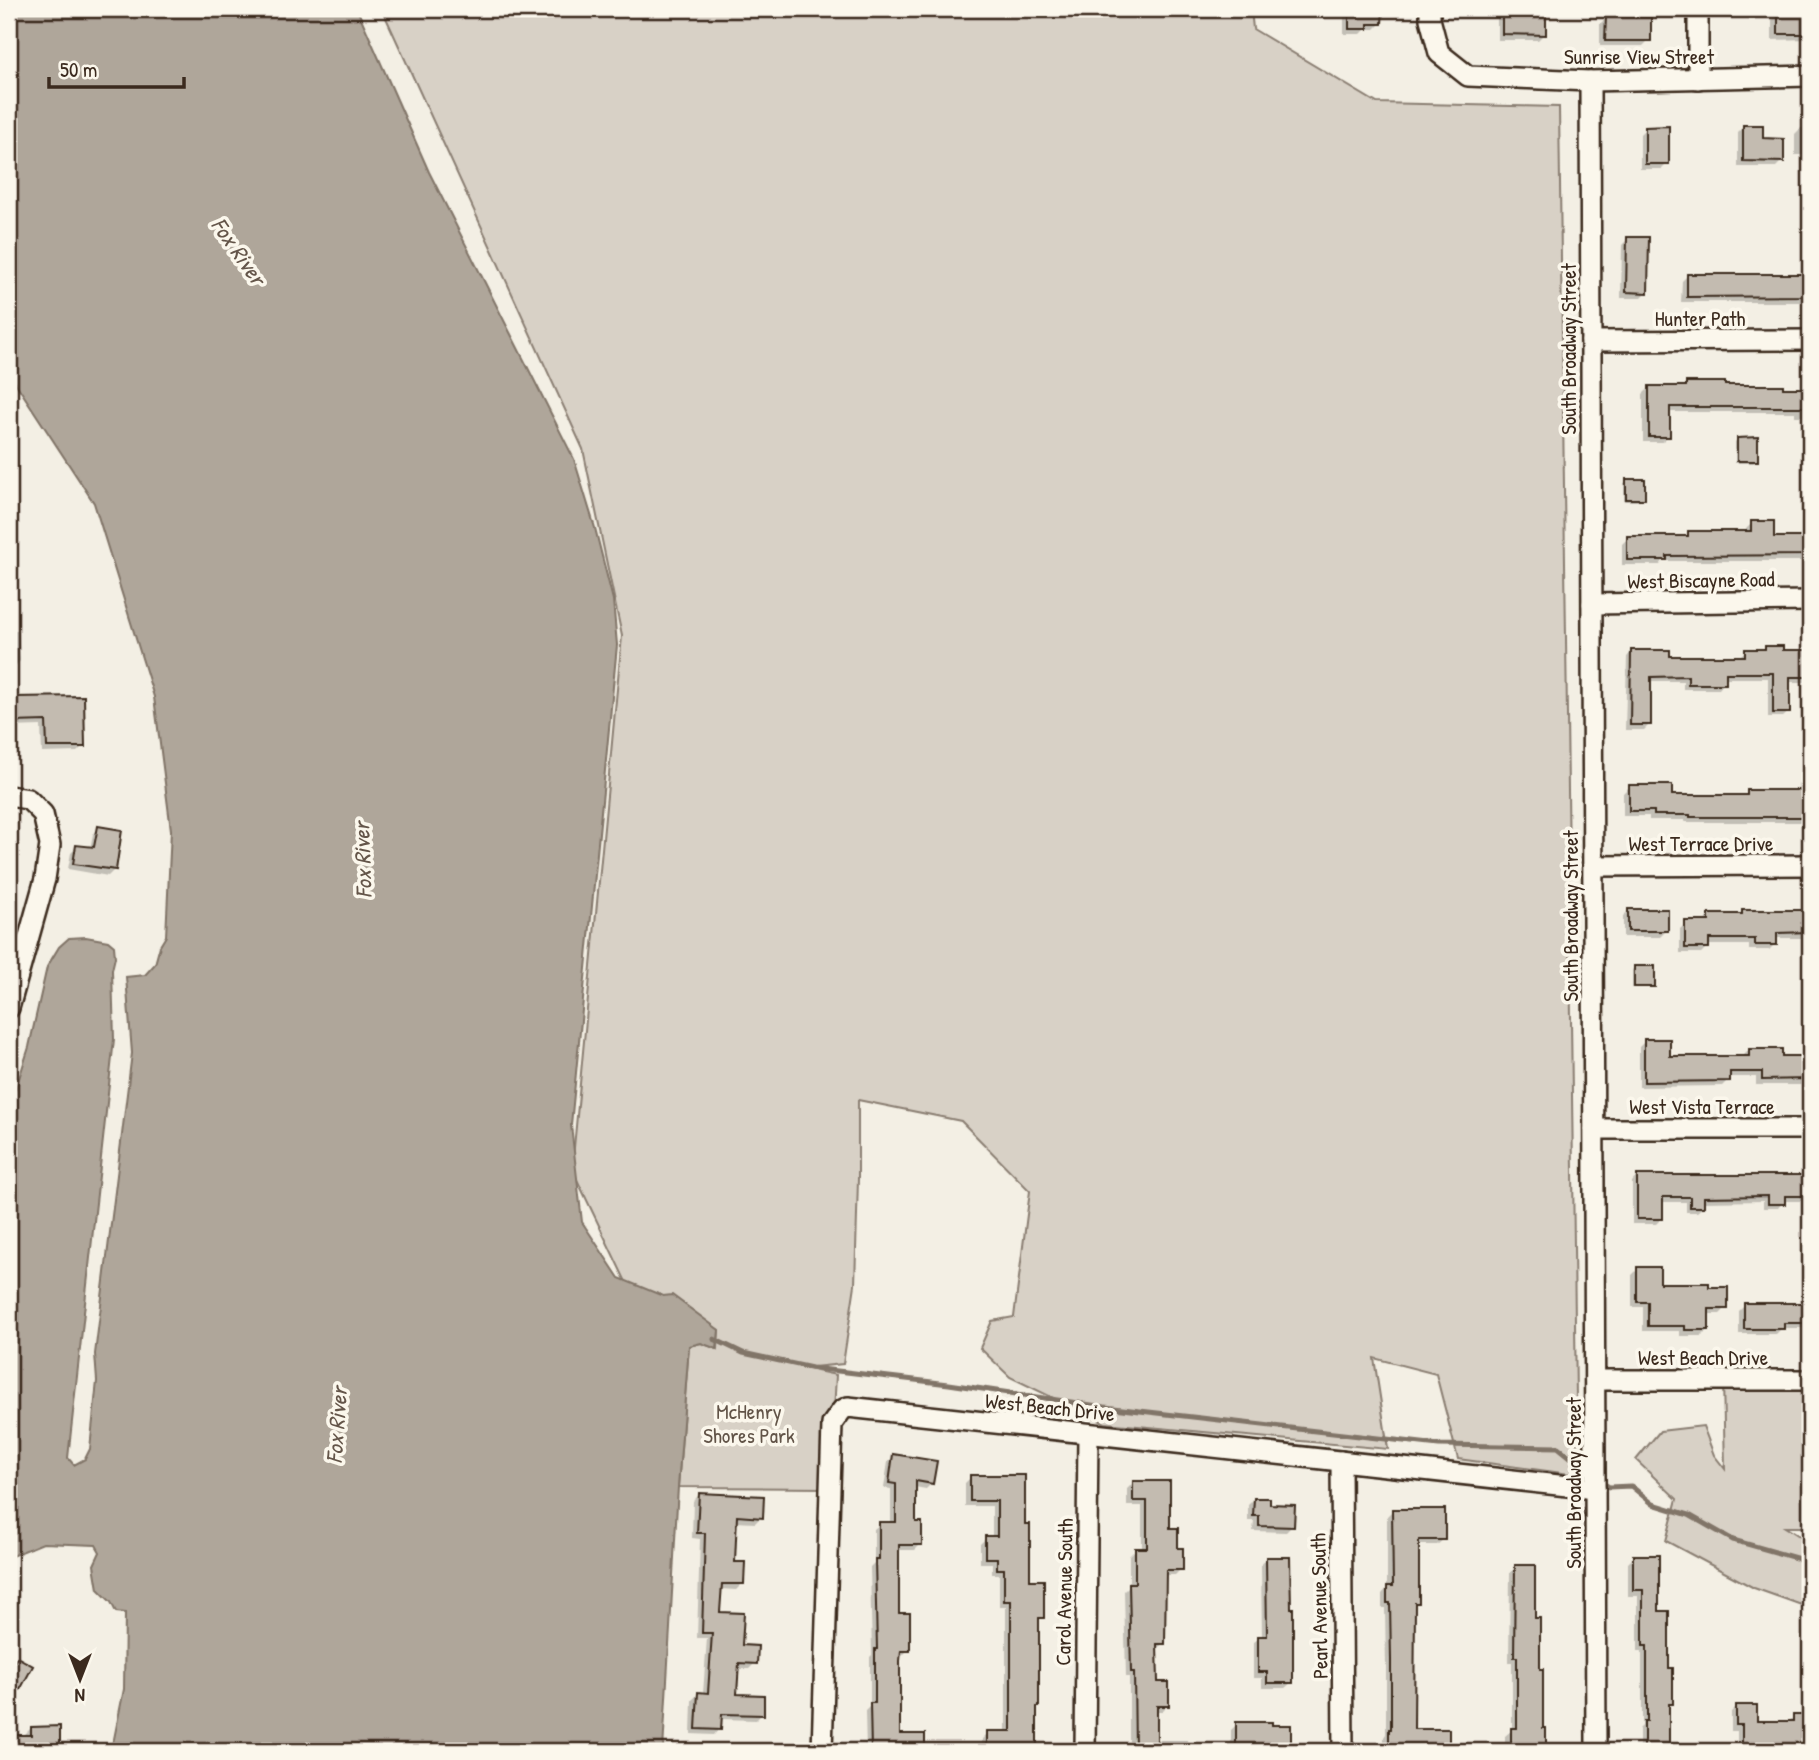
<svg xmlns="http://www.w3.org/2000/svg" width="1819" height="1760" viewBox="0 0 1819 1760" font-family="'Patrick Hand',sans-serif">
  <rect width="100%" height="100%" fill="#f3efe4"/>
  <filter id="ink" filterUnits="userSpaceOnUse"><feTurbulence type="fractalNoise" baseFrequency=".0143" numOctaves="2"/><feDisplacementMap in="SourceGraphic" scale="14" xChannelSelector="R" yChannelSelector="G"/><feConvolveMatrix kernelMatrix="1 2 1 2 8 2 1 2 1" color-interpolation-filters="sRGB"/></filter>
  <g filter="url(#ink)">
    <g fill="#d8d1c6" stroke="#8a7e72" stroke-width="2">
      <polygon points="382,9 1251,9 1253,29 1377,103 1559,107 1577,1475 1458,1459 1436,1374 1374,1358 1388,1449 1105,1423 1010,1377 980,1348 992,1321 1014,1317 1030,1191 961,1121 858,1100 858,1179 855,1285 843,1364 803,1368 836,1375 830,1488 678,1487 689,1346 701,1343 718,1349 719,1330 663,1296 627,1284 572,1169 622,636 583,449"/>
      <polygon points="1723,1380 1810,1380 1810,1527 1785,1527 1804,1539 1810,1550 1810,1608 1754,1588 1666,1541 1677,1499 1636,1460 1660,1431 1703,1426 1714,1455 1725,1469"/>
    </g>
    <polygon fill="#afa69a" stroke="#817468" stroke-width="2" points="9,9 357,9 429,172 574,459 595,528 613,600 617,645 571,1125 582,1222 619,1278 663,1296 672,1295 719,1330 717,1349 701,1343 689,1346 678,1487 663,1751 106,1751 109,1750 114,1739 124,1689 125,1613 116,1612 111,1602 98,1589 94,1565 100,1552 96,1545 43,1543 9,1557 9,1110 29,1047 47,967 59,947 69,938 86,937 108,941 114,946 115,957 112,970 114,1039 68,1458 74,1465 85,1459 90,1449 97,1381 95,1354 132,1053 126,977 145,975 155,964 160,946 166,936 171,830 154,697 94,503 9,373"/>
    <g fill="#0003">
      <polygon points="1346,9 1381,9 1381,23 1375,29 1366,29 1361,34 1344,34 1344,11"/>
      <polygon points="1503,13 1544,34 1538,40 1497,40 1497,19"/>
      <polygon points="1778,14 1810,14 1810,39 1772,40 1772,20"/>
      <polygon points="1606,18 1649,40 1643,46 1600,46 1600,24"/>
      <polygon points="1744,126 1782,161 1776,167 1738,167 1738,132"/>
      <polygon points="1646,128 1668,163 1662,169 1640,169 1640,134"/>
      <polygon points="1801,128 1810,128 1810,155 1795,155 1795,134"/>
      <polygon points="1628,239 1647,292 1641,298 1621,298 1622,245"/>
      <polygon points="1688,275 1810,275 1810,302 1681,302 1682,281"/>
      <polygon points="1687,384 1781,390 1810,390 1810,416 1795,416 1795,412 1668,412 1668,436 1662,442 1643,442 1643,394 1649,388 1683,388"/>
      <polygon points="1737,439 1756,460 1754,463 1735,463 1735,442"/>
      <polygon points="1627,481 1643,498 1641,501 1624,501 1624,483"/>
      <polygon points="1752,523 1772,539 1796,539 1802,533 1810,533 1810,561 1663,561 1660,565 1622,565 1622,544 1628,538 1684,538 1689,533 1746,533 1746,529"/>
      <polygon points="9,630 18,630 20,661 14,667 9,667"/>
      <polygon points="1766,648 1782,651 1810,651 1810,682 1789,682 1789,712 1783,717 1768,717 1768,678 1724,678 1724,683 1719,689 1683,689 1683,681 1649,681 1649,725 1644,730 1625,730 1627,657 1632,651 1669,657 1739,657 1745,651 1763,651"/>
      <polygon points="14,699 83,746 77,752 42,753 41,726 9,727 9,704"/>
      <polygon points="1804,778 1810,778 1810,822 1684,822 1685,820 1649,820 1649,816 1623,816 1623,793 1629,787 1670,796 1743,797 1748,792 1798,792 1798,784"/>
      <polygon points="99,828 114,870 108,876 68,869 71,853 77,847 90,849 93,834"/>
      <polygon points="1629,910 1666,931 1660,937 1623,937 1623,916"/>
      <polygon points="1810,911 1810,938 1775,938 1775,944 1769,950 1749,950 1749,945 1707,945 1707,947 1701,953 1680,953 1680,929 1686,923 1703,923 1709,916 1738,916 1742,912"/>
      <polygon points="1634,968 1654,986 1651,988 1632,988 1632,970"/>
      <polygon points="1645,1041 1669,1058 1743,1056 1749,1050 1780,1058 1810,1058 1810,1085 1756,1085 1756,1077 1728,1077 1728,1080 1722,1086 1639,1087 1639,1047"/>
      <polygon points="1637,1176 1810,1176 1810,1201 1784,1201 1778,1208 1763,1208 1763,1201 1703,1202 1703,1207 1697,1212 1686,1212 1686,1202 1661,1202 1661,1219 1656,1224 1632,1224 1632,1182"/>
      <polygon points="1638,1269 1658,1284 1708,1289 1726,1308 1720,1314 1708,1314 1708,1330 1702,1336 1680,1336 1680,1331 1643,1331 1643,1307 1632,1307 1632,1275"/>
      <polygon points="1810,1304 1810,1328 1782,1328 1776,1334 1739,1334 1739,1311 1745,1305"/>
      <polygon points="894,1456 932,1483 926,1489 915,1487 915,1524 921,1544 915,1550 897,1550 897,1615 908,1650 902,1656 899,1656 898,1735 923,1735 923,1751 866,1751 865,1711 870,1706 870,1657 872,1655 870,1567 874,1563 874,1529 880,1524 891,1524 891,1489 884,1488 888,1462"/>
      <polygon points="971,1477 1023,1526 1028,1582 1042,1617 1037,1622 1035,1749 1033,1751 982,1751 982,1739 988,1733 1006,1733 1006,1607 999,1607 999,1574 992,1574 992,1563 980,1563 980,1544 986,1538 992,1538 992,1506 965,1506 965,1483"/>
      <polygon points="1133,1483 1168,1483 1168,1530 1181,1569 1175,1575 1164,1575 1164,1643 1156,1649 1156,1684 1168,1705 1162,1711 1155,1711 1155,1740 1187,1740 1187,1751 1129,1751 1129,1677 1126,1677 1124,1591 1129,1586 1129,1556 1135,1550 1142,1550 1142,1506 1127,1506 1127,1489"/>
      <polygon points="699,1495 761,1517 755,1523 735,1522 734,1563 742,1584 736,1590 720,1589 718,1614 741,1647 755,1663 749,1669 737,1669 735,1696 762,1714 756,1720 720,1719 719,1729 714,1735 691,1734 692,1700 698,1694 703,1694 707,1638 697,1638 700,1539 692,1538 693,1501"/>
      <polygon points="1254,1499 1268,1506 1292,1526 1286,1532 1253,1531 1254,1521 1248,1521 1248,1505"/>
      <polygon points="1393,1510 1443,1540 1437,1545 1417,1545 1417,1602 1413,1606 1412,1731 1447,1750 1446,1751 1384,1751 1384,1737 1386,1734 1386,1667 1385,1608 1382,1608 1382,1594 1387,1588 1387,1516"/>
      <polygon points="1634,1557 1668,1670 1671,1703 1667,1707 1667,1751 1639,1751 1639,1729 1642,1726 1642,1651 1638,1651 1638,1596 1628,1596 1628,1563"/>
      <polygon points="1266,1559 1291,1683 1285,1688 1262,1688 1262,1678 1253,1678 1253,1643 1259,1638 1262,1638 1261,1565"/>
      <polygon points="1516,1567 1533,1620 1541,1730 1544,1730 1544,1751 1505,1751 1505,1736 1512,1730 1512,1662 1509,1662 1510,1573"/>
      <polygon points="17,1659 18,1688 12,1694 9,1692 9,1670"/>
      <polygon points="1737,1706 1756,1723 1787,1723 1794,1717 1810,1717 1810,1751 1737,1751 1737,1731 1731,1731 1731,1712"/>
      <polygon points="1237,1724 1289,1742 1283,1748 1270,1748 1270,1751 1231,1751 1231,1730"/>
      <polygon points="31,1728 59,1749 56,1751 9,1751 9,1737 25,1736 25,1734"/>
      <polygon points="751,1745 770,1746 770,1751 713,1751 715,1748 747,1749"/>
    </g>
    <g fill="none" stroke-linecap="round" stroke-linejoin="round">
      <g stroke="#817468" stroke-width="5">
        <polyline points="714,1339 743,1353 812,1368 949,1384 1105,1407 1439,1445 1558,1447 1589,1472"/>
        <polyline points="1599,1480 1609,1487 1631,1486 1653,1504 1689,1515 1733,1540 1810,1562"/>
      </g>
    </g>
    <g fill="#c3bbb0" stroke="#3b2a1e" stroke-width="2">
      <polygon points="1349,9 1383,9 1382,24 1368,24 1368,29 1349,29"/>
      <polygon points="1502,12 1546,12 1546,35 1502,34"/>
      <rect x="1778" y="13" width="32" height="21"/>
      <polygon points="1606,16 1651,17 1651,41 1605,41"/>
      <polygon points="1743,125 1763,125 1763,138 1784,139 1784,162 1743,161"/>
      <polygon points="1669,126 1669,164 1645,164 1645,127"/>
      <polygon points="1627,237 1649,237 1648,293 1626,292"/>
      <polygon points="1687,274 1810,274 1810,296 1687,297"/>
      <polygon points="1686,382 1725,382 1725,385 1783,385 1783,388 1810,388 1810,407 1670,407 1670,437 1649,437 1649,386 1686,386"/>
      <polygon points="1758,437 1758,461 1737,461 1737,438"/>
      <rect x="1626" y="479" width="19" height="20"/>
      <polygon points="1751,521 1774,521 1774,537 1810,537 1810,555 1667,556 1667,560 1627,560 1627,536 1688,536 1688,531 1751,531"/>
      <polygon points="1765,646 1783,646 1783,650 1810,650 1810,677 1790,677 1790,713 1773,713 1773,673 1726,673 1726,684 1688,684 1688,676 1651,677 1651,725 1630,725 1631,650 1670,650 1670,656 1745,656 1745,649 1765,649"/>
      <polygon points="84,696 85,747 47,747 46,721 13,722 13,697"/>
      <polygon points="1629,785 1672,785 1672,795 1747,795 1747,790 1810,790 1810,817 1690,817 1690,815 1654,815 1654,811 1629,811"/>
      <polygon points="98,826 122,830 116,870 73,864 76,845 94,847"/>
      <rect x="1628" y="909" width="40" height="22"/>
      <polygon points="1742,910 1810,910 1810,932 1777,933 1777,945 1755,945 1755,939 1709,939 1709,948 1685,948 1685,921 1709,921 1709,914 1742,914"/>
      <rect x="1634" y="966" width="21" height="21"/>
      <polygon points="1644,1039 1670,1039 1670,1056 1749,1056 1749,1049 1782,1049 1782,1056 1810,1056 1810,1079 1762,1080 1762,1072 1730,1072 1730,1081 1644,1082"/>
      <polygon points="1637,1175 1810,1175 1810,1196 1785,1196 1785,1204 1768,1204 1768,1196 1704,1197 1704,1207 1690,1207 1690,1197 1663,1197 1663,1219 1637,1219"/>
      <polygon points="1637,1267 1660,1267 1660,1283 1709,1283 1709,1287 1728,1287 1728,1309 1709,1309 1709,1330 1685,1330 1685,1326 1648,1326 1648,1302 1637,1302"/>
      <polygon points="1744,1303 1810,1303 1810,1323 1784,1323 1784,1329 1744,1329"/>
      <polygon points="893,1454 937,1461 933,1484 916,1481 916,1522 922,1522 922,1545 899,1545 899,1613 910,1613 910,1651 901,1651 900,1661 900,1734 925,1734 925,1751 871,1751 870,1703 875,1703 875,1649 877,1649 875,1559 879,1559 879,1522 896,1522 896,1484 889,1483"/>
      <polygon points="970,1475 1025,1475 1025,1524 1030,1524 1030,1580 1044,1580 1044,1618 1039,1618 1039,1707 1037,1707 1037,1750 1025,1750 1025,1751 987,1751 987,1731 1011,1731 1011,1601 1004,1601 1004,1569 997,1569 997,1558 985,1558 985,1536 997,1536 997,1501 970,1501"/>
      <polygon points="1133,1481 1170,1481 1170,1528 1178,1528 1178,1548 1183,1548 1183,1570 1166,1570 1165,1644 1157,1644 1158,1682 1169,1682 1169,1706 1157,1706 1157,1751 1135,1751 1134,1672 1131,1672 1129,1583 1135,1583 1135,1548 1147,1548 1147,1501 1133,1501"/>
      <polygon points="699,1493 764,1496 763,1518 737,1516 735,1562 745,1562 744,1584 722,1584 720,1612 744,1613 742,1645 758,1646 757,1664 739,1663 737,1694 764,1695 764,1715 722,1714 721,1730 696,1729 698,1692 708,1693 712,1633 702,1633 705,1533 697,1533"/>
      <polygon points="1254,1498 1270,1498 1270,1504 1295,1505 1294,1527 1259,1526 1259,1516 1253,1516"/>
      <polygon points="1392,1509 1445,1509 1445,1540 1419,1540 1419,1603 1415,1603 1414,1729 1449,1729 1449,1750 1389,1750 1389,1729 1391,1729 1391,1660 1390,1603 1387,1603 1387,1586 1393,1586"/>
      <polygon points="1633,1555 1659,1555 1659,1611 1669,1611 1669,1668 1673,1668 1673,1704 1669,1704 1669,1751 1644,1751 1644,1721 1647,1721 1647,1646 1643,1646 1643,1590 1633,1590"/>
      <polygon points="1266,1557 1290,1557 1291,1608 1293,1608 1293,1683 1267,1683 1267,1672 1258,1672 1258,1636 1267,1636"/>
      <polygon points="1515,1565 1535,1565 1535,1618 1540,1618 1540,1669 1543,1669 1543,1728 1546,1728 1546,1751 1511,1751 1511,1728 1517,1728 1517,1657 1514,1657"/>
      <polygon points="17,1657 33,1666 20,1690 9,1684 9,1672"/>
      <polygon points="1736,1705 1757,1705 1757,1721 1793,1721 1793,1715 1810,1715 1810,1745 1742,1747 1742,1725 1736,1725"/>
      <polygon points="1236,1722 1272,1722 1272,1725 1291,1725 1291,1743 1272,1743 1272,1751 1236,1751"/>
      <polygon points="60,1726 60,1750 9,1750 9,1735 31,1735 31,1727"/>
    </g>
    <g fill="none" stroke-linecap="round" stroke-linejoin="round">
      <g stroke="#3b2a1e" stroke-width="24">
        <g id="minor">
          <polyline points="1430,9 1430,19 1439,53 1468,76 1590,81 1810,76"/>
          <polyline points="1698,9 1698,79"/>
          <polyline points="1590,81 1596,1751"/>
          <polyline points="1591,341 1810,340"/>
          <polyline points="1592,604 1810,601"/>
          <polyline points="9,796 28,799 43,814 50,845 45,879 9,1008"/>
          <polyline points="1593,866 1810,865"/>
          <polyline points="1594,1129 1810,1129"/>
          <polyline points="1595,1380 1810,1380"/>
          <polyline points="1341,1461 1343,1751"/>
          <polyline points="822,1751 832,1424 842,1410 848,1407 1595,1489"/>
          <polyline points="1085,1751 1088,1434"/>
        </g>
      </g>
      <use href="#minor" stroke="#fbf7ec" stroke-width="19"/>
    </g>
  </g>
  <g text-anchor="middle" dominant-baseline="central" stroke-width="7" stroke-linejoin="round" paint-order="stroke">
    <g font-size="21" fill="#3b2a1e" stroke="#fbf7ec">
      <text x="1639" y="56">Sunrise View Street</text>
      <text x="1700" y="318">Hunter Path</text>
      <text transform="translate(1568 349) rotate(-90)">South Broadway Street</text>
      <text transform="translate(1701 580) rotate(-1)">West Biscayne Road</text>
      <text x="1701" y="843">West Terrace Drive</text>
      <text transform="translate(1570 916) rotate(-90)">South Broadway Street</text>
      <text x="1702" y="1106">West Vista Terrace</text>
      <text x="1703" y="1357">West Beach Drive</text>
      <text transform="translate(1050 1407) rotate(6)">West Beach Drive</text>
      <text transform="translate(1573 1483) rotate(-90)">South Broadway Street</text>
      <text transform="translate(1064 1592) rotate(-89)">Carol Avenue South</text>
      <text transform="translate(1319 1606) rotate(-91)">Pearl Avenue South</text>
    </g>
    <g font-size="21" fill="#625448" stroke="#fbf7ec">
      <text x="749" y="1411">McHenry<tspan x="749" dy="24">Shores Park</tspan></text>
    </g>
    <g font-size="23" font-style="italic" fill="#645549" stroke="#fbf7ec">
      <text transform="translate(239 251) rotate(55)">Fox River</text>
      <text transform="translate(362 860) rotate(-92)">Fox River</text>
      <text transform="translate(336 1425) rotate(-86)">Fox River</text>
    </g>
  </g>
  <rect width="1819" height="1760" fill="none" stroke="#fbf7ec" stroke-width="35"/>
  <rect x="18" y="18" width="1784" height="1725" fill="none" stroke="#3b2a1e" stroke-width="2.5" filter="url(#ink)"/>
  <g transform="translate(80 1679) rotate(180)" stroke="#fbf7ec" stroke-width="5" paint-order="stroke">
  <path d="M0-5L12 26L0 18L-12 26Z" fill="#3b2a1e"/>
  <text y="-10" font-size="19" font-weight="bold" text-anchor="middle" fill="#3b2a1e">N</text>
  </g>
  <path d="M49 77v10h135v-10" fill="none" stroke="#3b2a1e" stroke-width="3.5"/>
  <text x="60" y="77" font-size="21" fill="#3b2a1e" stroke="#fbf7ec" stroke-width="5" paint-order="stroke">50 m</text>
</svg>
